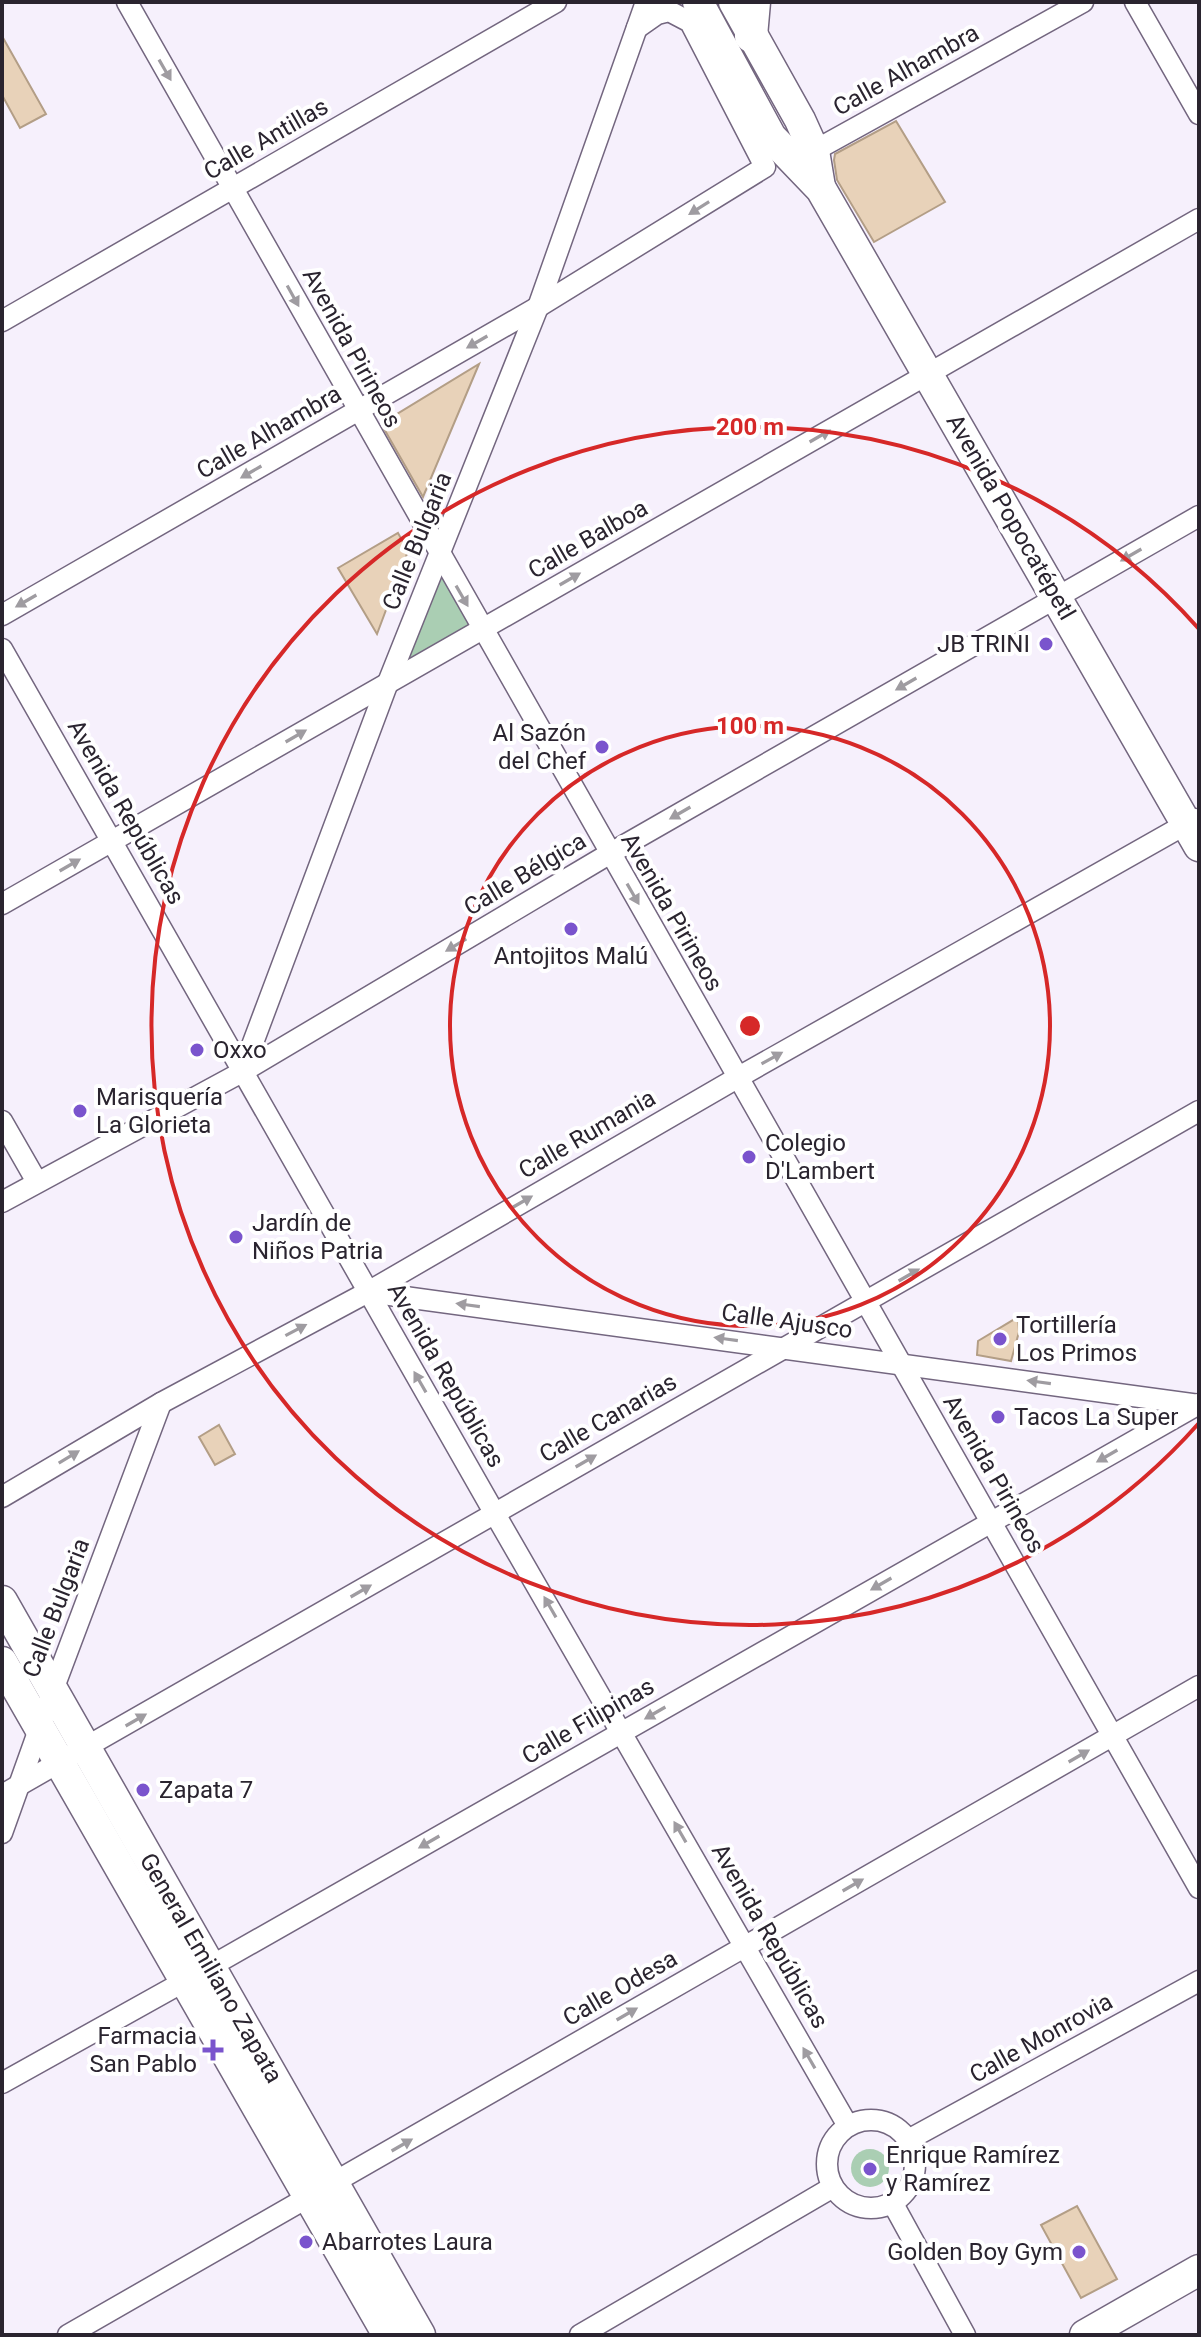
<svg xmlns="http://www.w3.org/2000/svg" width="1201" height="2337" viewBox="0 0 1201 2337" font-family="Roboto,sans-serif">
  <rect width="100%" height="100%" fill="#f6f0fc"/>
  <g fill="#aaceb3">
    <polygon points="439,555 479,631 388,684"/>
    <circle cx="870" cy="2168" r="19"/>
  </g>
  <g fill="#e8d2b9" stroke="#b39e86" stroke-width="2">
    <polygon points="2,36 46,114 20,128 2,95"/>
    <polygon points="896,121 945,202 874,242 837,180 834,160 835,154"/>
    <polygon points="479,364 423,497 383,427 384,422"/>
    <polygon points="398,533 408,551 377,634 338,568"/>
    <polygon points="1018,1317 1019,1332 1011,1361 977,1355 978,1341"/>
    <polygon points="219,1425 235,1454 215,1465 199,1437"/>
    <polygon points="1077,2206 1117,2279 1081,2298 1041,2225"/>
  </g>
  <g fill="none" stroke-linecap="round" stroke-linejoin="round">
    <g stroke="#73667f" stroke-width="23">
      <g id="minor">
        <polyline points="127,2 1199,1888"/>
        <polyline points="1135,2 1199,114"/>
        <polyline points="803,157 1083,2"/>
        <polyline points="2,321 556,2"/>
        <polyline points="2,615 538,307 765,167 690,22 669,11 657,14 637,28"/>
        <polyline points="2,649 495,1514 848,2126"/>
        <polyline points="2,904 1199,219"/>
        <polyline points="242,1072 387,685 538,307 646,2"/>
        <polyline points="2,1121 37,1182"/>
        <polyline points="2,1202 242,1072 609,854 1199,516"/>
        <polyline points="368,1292 1199,1405"/>
        <polyline points="2,1497 161,1403 368,1292 737,1078 1195,819"/>
        <polyline points="2,1795 1199,1111"/>
        <polyline points="2,1833 53,1690 161,1403"/>
        <polyline points="2,2083 185,1981 1199,1404"/>
        <circle cx="871" cy="2164" r="44"/>
        <polyline points="908,2140 1199,1981"/>
        <polyline points="892,2202 965,2335"/>
        <polyline points="68,2335 1199,1686"/>
        <polyline points="580,2335 833,2187"/>
      </g>
    </g>
    <g stroke="#73667f" stroke-width="33">
      <g id="primary">
        <polyline points="698,2 771,137 821,189 1199,846"/>
        <polyline points="734,2 800,120 814,151 820,187"/>
        <polyline points="2,1601 420,2335"/>
        <polyline points="2,1662 388,2335"/>
        <polyline points="1085,2335 1199,2270"/>
      </g>
    </g>
    <g stroke="#73667f" stroke-width="35">
      <polyline id="trunk" points="751,36 754,2"/>
    </g>
    <use href="#minor" stroke="#fff" stroke-width="20"/>
    <use href="#primary" stroke="#fff" stroke-width="30"/>
    <use href="#trunk" stroke="#fff" stroke-width="32"/>
  </g>
  <defs><path id="oneway-solid" d="M-6-.8H1V-3.2L6.5 0L1 3.2V.8H-6Z" transform="scale(2)"/></defs>
  <g fill="#9f9ca1">
    <use href="#oneway-solid" transform="translate(165 70) rotate(60)"/>
    <use href="#oneway-solid" transform="translate(699 208) rotate(148)"/>
    <use href="#oneway-solid" transform="translate(293 296) rotate(61)"/>
    <use href="#oneway-solid" transform="translate(477 342) rotate(150)"/>
    <use href="#oneway-solid" transform="translate(820 436) rotate(-30)"/>
    <use href="#oneway-solid" transform="translate(251 472) rotate(150)"/>
    <use href="#oneway-solid" transform="translate(1131 555) rotate(150)"/>
    <use href="#oneway-solid" transform="translate(570 579) rotate(-30)"/>
    <use href="#oneway-solid" transform="translate(462 596) rotate(60)"/>
    <use href="#oneway-solid" transform="translate(26 601) rotate(150)"/>
    <use href="#oneway-solid" transform="translate(906 684) rotate(150)"/>
    <use href="#oneway-solid" transform="translate(296 736) rotate(-30)"/>
    <use href="#oneway-solid" transform="translate(680 813) rotate(150)"/>
    <use href="#oneway-solid" transform="translate(70 865) rotate(-30)"/>
    <use href="#oneway-solid" transform="translate(633 894) rotate(60)"/>
    <use href="#oneway-solid" transform="translate(456 945) rotate(149)"/>
    <use href="#oneway-solid" transform="translate(772 1058) rotate(-29)"/>
    <use href="#oneway-solid" transform="translate(522 1202) rotate(-30)"/>
    <use href="#oneway-solid" transform="translate(909 1275) rotate(-30)"/>
    <use href="#oneway-solid" transform="translate(468 1305) rotate(-172)"/>
    <use href="#oneway-solid" transform="translate(296 1330) rotate(-28)"/>
    <use href="#oneway-solid" transform="translate(726 1339) rotate(-172)"/>
    <use href="#oneway-solid" transform="translate(420 1382) rotate(-120)"/>
    <use href="#oneway-solid" transform="translate(1039 1382) rotate(-172)"/>
    <use href="#oneway-solid" transform="translate(1107 1456) rotate(150)"/>
    <use href="#oneway-solid" transform="translate(69 1457) rotate(-31)"/>
    <use href="#oneway-solid" transform="translate(586 1461) rotate(-30)"/>
    <use href="#oneway-solid" transform="translate(881 1584) rotate(150)"/>
    <use href="#oneway-solid" transform="translate(361 1591) rotate(-30)"/>
    <use href="#oneway-solid" transform="translate(550 1607) rotate(-120)"/>
    <use href="#oneway-solid" transform="translate(655 1713) rotate(150)"/>
    <use href="#oneway-solid" transform="translate(136 1720) rotate(-30)"/>
    <use href="#oneway-solid" transform="translate(1079 1756) rotate(-30)"/>
    <use href="#oneway-solid" transform="translate(680 1832) rotate(-120)"/>
    <use href="#oneway-solid" transform="translate(429 1842) rotate(150)"/>
    <use href="#oneway-solid" transform="translate(853 1885) rotate(-30)"/>
    <use href="#oneway-solid" transform="translate(627 2014) rotate(-30)"/>
    <use href="#oneway-solid" transform="translate(809 2058) rotate(-120)"/>
    <use href="#oneway-solid" transform="translate(402 2145) rotate(-30)"/>
  </g>
  <g fill="none" stroke="#d62828" stroke-width="4">
    <circle cx="750" cy="1026" r="300"/>
    <path d="M1199 1423A599 599 0 1 1 1199 629"/>
  </g>
  <g fill="#7a54cd" stroke="#fff" stroke-width="3">
    <circle cx="1046" cy="644" r="8"/>
    <circle cx="602" cy="747" r="8"/>
    <circle cx="571" cy="929" r="8"/>
    <circle cx="197" cy="1050" r="8"/>
    <circle cx="80" cy="1111" r="8"/>
    <circle cx="749" cy="1157" r="8"/>
    <circle cx="236" cy="1237" r="8"/>
    <circle cx="1000" cy="1339" r="8"/>
    <circle cx="998" cy="1417" r="8"/>
    <circle cx="143" cy="1790" r="8"/>
    <path d="M209 2038h8v8h8v8h-8v8h-8v-8h-8v-8h8z"/>
    <circle cx="870" cy="2169" r="8"/>
    <circle cx="306" cy="2242" r="8"/>
    <circle cx="1079" cy="2252" r="8"/>
  </g>
  <g text-anchor="middle" dominant-baseline="central" stroke-width="8" stroke-linejoin="round" paint-order="stroke">
    <g font-size="24" fill="#2a242f" stroke="#fff">
      <text transform="translate(906 70) rotate(-29)">Calle Alhambra</text>
      <text transform="translate(266 139) rotate(-30)">Calle Antillas</text>
      <text transform="translate(352 348) rotate(61)">Avenida Pirineos</text>
      <text transform="translate(269 432) rotate(-30)">Calle Alhambra</text>
      <text transform="translate(1011 517) rotate(60)">Avenida Popocatépetl</text>
      <text transform="translate(588 539) rotate(-30)">Calle Balboa</text>
      <text transform="translate(417 541) rotate(-68)">Calle Bulgaria</text>
      <text transform="translate(126 812) rotate(60)">Avenida Repúblicas</text>
      <text transform="translate(525 874) rotate(-31)">Calle Bélgica</text>
      <text transform="translate(672 912) rotate(60)">Avenida Pirineos</text>
      <text transform="translate(587 1134) rotate(-30)">Calle Rumania</text>
      <text transform="translate(787 1321) rotate(8)">Calle Ajusco</text>
      <text transform="translate(446 1375) rotate(60)">Avenida Repúblicas</text>
      <text transform="translate(608 1418) rotate(-30)">Calle Canarias</text>
      <text transform="translate(994 1474) rotate(60)">Avenida Pirineos</text>
      <text transform="translate(56 1608) rotate(-69)">Calle Bulgaria</text>
      <text transform="translate(588 1721) rotate(-30)">Calle Filipinas</text>
      <text transform="translate(770 1936) rotate(60)">Avenida Repúblicas</text>
      <text transform="translate(211 1968) rotate(60)">General Emiliano Zapata</text>
      <text transform="translate(620 1988) rotate(-30)">Calle Odesa</text>
      <text transform="translate(1041 2038) rotate(-29)">Calle Monrovia</text>
    </g>
    <g font-size="24" fill="#2a242f" stroke="#fff" text-anchor="start">
      <text x="1030" y="644" text-anchor="end">JB TRINI</text>
      <text x="586" y="733" text-anchor="end">Al Sazón<tspan x="586" dy="28">del Chef</tspan></text>
      <text x="571" y="956" text-anchor="middle">Antojitos Malú</text>
      <text x="213" y="1050">Oxxo</text>
      <text x="96" y="1097">Marisquería<tspan x="96" dy="28">La Glorieta</tspan></text>
      <text x="765" y="1143">Colegio<tspan x="765" dy="28">D'Lambert</tspan></text>
      <text x="252" y="1223">Jardín de<tspan x="252" dy="28">Niños Patria</tspan></text>
      <text x="1016" y="1325">Tortillería<tspan x="1016" dy="28">Los Primos</tspan></text>
      <text x="1014" y="1417">Tacos La Super</text>
      <text x="159" y="1790">Zapata 7</text>
      <text x="197" y="2036" text-anchor="end">Farmacia<tspan x="197" dy="28">San Pablo</tspan></text>
      <text x="886" y="2155">Enrique Ramírez<tspan x="886" dy="28">y Ramírez</tspan></text>
      <text x="322" y="2242">Abarrotes Laura</text>
      <text x="1063" y="2252" text-anchor="end">Golden Boy Gym</text>
    </g>
  </g>
  <circle cx="750" cy="1026" r="12" fill="#d62828" stroke="#fff" stroke-width="4"/>
  <g font-size="24" text-anchor="middle" font-weight="bold" fill="#d62828" stroke="#fff" stroke-width="8" stroke-linejoin="round" paint-order="stroke">
    <text x="750" y="435">200 m</text>
    <text x="750" y="734">100 m</text>
  </g>
  <rect width="1201" height="2337" fill="none" stroke="#2a242f" stroke-width="8"/>
</svg>
